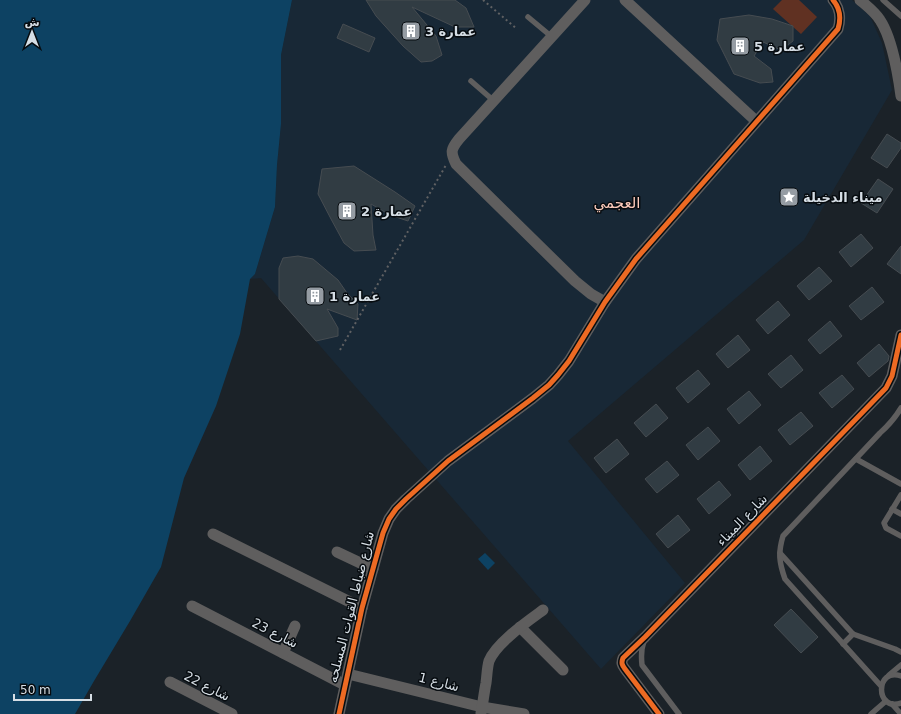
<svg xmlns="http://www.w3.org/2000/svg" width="901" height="714" viewBox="0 0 901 714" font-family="'DejaVu Sans','Noto Naskh Arabic',sans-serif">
  <rect width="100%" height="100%" fill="#1b2228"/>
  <polygon fill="#182836" points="292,0 852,0 870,16 882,43 892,90 804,240 568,441 685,583 601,669 261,278 250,279 255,274 275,207 277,165 281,124 281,55"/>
  <polygon fill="#603122" points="782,0 799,0 817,17 801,34 773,9"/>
  <g fill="#0d4263">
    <polygon points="0,0 292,0 281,55 281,124 277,165 275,207 255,274 250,279 240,334 216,406 184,478 161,567 130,621 94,681 75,714 0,714"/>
    <polygon points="485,553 495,563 488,570 478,559"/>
  </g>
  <g fill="#313c43" stroke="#464c51">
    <polygon points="366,0 455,0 466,8 474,27 455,27 412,7 436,36 442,55 432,61 421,62 403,46 376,16"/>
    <polygon points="749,15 772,19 793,26 793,41 781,50 763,42 754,56 771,69 773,82 760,83 734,74 717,40 720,19"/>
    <polygon points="343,24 375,38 369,52 337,38"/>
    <polygon points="887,134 901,143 901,148 887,168 871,158"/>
    <polygon points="354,166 395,192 415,206 408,221 390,215 371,204 373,235 376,250 354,251 344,243 331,219 318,194 322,169"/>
    <polygon points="878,179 893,189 877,213 861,203"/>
    <polygon points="861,234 873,248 851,267 839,252"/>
    <polygon points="901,246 901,274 887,264"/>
    <polygon points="298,256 313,259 338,280 347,293 358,304 357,320 327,309 338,328 338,336 316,341 279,299 279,268 283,258"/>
    <polygon points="819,267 832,281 809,300 797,286"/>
    <polygon points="872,287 884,302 861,320 849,306"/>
    <polygon points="778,301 790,315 768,334 756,320"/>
    <polygon points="830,321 842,336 820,354 808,340"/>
    <polygon points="738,335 750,350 728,368 716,354"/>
    <polygon points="879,344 889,356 888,361 869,377 857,363"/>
    <polygon points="791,355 803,370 781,388 768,374"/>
    <polygon points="698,370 710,384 688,403 676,388"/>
    <polygon points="842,375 854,389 832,408 819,393"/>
    <polygon points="749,391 761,405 739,424 727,409"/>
    <polygon points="656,404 668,418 646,437 634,423"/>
    <polygon points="801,412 813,426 790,445 778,430"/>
    <polygon points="708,427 720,441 698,460 686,445"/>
    <polygon points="617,439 629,454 606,473 594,458"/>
    <polygon points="760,446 772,461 750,480 738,465"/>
    <polygon points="667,461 679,475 657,493 645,479"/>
    <polygon points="719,481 731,495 709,514 697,499"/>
    <polygon points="678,515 690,530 668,548 656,534"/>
    <polygon points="791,609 818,637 801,653 774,625"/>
  </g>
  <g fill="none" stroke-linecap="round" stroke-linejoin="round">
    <g stroke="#606163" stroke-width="2" stroke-dasharray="2 3" stroke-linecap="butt">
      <polyline points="483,0 517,29"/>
      <polyline points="340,350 446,165"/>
    </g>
    <g stroke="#5f5e5e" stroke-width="5.5">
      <polyline points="883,0 901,16"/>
      <polyline points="528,17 552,37"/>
      <polyline points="471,81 494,101"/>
      <polyline points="856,459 901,484"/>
      <polyline points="901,495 884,523 886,528 901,536"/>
      <polyline points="892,509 901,514"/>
      <polyline points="780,553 853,634 895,649 901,652"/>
      <path d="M644,641C641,649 641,656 642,665L679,714"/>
      <polyline points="843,644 853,634"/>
      <polyline points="889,675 901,665"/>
      <path d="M901,676C875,667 875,712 901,703"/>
      <path d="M881,686L785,579C779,562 778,553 783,536L880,433C889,425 895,418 901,408"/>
      <polyline points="892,704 901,714"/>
      <polyline points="871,714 886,701"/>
    </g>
    <g stroke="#5f5e5e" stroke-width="11">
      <path d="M585,0L459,139C451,149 450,152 456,164L575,281L591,294L605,302"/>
      <polyline points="625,0 756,121"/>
      <path d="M860,0C867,6 875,12 880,20C892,38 898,74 901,96"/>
      <polyline points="213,534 362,608"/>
      <polyline points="337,552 373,569"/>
      <polyline points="192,606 345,685"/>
      <polyline points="520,627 563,670"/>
      <polyline points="283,653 295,626"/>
      <polyline points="348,674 482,707 524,714"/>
      <polyline points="170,682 232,714"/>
      <path d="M481,713C483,703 484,693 486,683C487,676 487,668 489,661C496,643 528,621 543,610"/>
      <path d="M339,714L362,608L383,533L389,519L396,509L406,499L448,461L533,398L549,385L558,375L569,361L605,302L636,259L838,29C841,19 840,8 833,0"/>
      <path d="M659,714L625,669C622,665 621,663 623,658L645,637L886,388L892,376L901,335"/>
    </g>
    <g stroke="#070c10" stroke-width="8">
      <g id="cycleway">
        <path d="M339,714L362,608L383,533L389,519L396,509L406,499L448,461L533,398L549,385L558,375L569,361L605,302L636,259L838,29C841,19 840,8 833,0"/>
        <path d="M659,714L625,669C622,665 621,663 623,658L645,637L886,388L892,376L901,335"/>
      </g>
    </g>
    <use href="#cycleway" stroke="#ed6a23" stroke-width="5"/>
  </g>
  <defs>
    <g id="building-square" transform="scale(1)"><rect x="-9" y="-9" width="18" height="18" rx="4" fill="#959ca3" stroke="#070c10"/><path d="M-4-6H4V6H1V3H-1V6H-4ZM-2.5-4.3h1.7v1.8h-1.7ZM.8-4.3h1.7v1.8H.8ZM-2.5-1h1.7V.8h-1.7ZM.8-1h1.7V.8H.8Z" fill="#fff"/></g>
    <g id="sight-square" transform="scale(1)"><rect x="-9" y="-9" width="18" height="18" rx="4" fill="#959ca3" stroke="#070c10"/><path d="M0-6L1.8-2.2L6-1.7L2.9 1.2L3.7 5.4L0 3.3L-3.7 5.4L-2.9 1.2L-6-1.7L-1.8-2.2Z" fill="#fff"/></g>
  </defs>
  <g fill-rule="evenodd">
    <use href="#building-square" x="411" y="31"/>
    <use href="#building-square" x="740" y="46"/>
    <use href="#sight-square" x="789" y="197"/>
    <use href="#building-square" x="347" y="211"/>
    <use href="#building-square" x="315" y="296"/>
  </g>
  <g text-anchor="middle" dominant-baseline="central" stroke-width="3" stroke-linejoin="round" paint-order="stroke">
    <g font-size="13" font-weight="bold" fill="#d6dee5" stroke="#070c10" text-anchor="start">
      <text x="425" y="31">عمارة 3</text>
      <text x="754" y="46">عمارة 5</text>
      <text x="803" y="197">ميناء الدخيلة</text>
      <text x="361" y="211">عمارة 2</text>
      <text x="329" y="296">عمارة 1</text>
    </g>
    <g font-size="13" fill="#d6dee5" stroke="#070c10">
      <text transform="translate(742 520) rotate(-46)">شارع الميناء</text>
      <text transform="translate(351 607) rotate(-76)">شارع ضباط القوات المسلحه</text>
      <text transform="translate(275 633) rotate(27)">شارع 23</text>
      <text transform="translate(439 682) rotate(14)">شارع 1</text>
      <text transform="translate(207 686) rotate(27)">شارع 22</text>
    </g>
    <g font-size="15" fill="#fccbbb" stroke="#070c10">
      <text x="617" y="203">العجمي</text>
    </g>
  </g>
  <g transform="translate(32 32)" stroke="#070c10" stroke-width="3" paint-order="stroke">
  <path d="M0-3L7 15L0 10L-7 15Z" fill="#d6dee5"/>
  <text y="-6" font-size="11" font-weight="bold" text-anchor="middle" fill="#d6dee5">ش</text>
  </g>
  <path d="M14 694v6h77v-6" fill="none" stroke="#d6dee5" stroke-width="2"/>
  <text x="20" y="694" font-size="12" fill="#d6dee5" stroke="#070c10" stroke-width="3" paint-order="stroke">50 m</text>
</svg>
